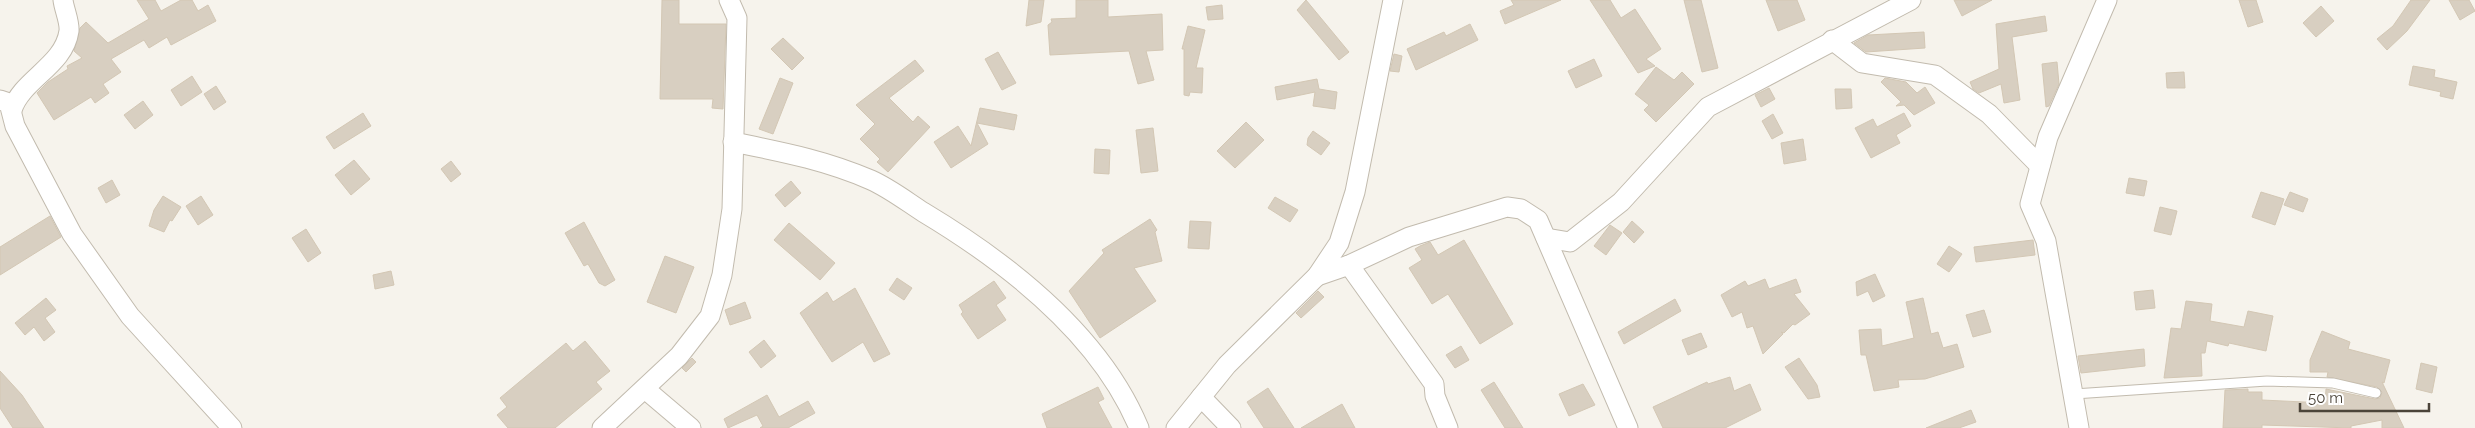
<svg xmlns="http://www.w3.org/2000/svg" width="2475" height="428" viewBox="0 0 2475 428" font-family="Raleway,sans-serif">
  <rect width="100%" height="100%" fill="#f6f3ec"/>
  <g fill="#d8cfc1" stroke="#d3c7b4">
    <polygon points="137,0 155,0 161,11 181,0 192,0 198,11 208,5 216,21 171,45 167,37 149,48 144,40 111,59 121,72 103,84 109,93 95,103 91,97 54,120 37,93 48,82 68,69 67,66 82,58 74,51 80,28 86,22 108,43 149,19"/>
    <polygon points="662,0 679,0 679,24 726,24 723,109 712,108 713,99 660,99"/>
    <polygon points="1029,0 1044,0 1041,22 1026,26"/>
    <polygon points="1076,0 1108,0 1108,17 1162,14 1163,50 1146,51 1154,80 1138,84 1129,51 1050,55 1048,25 1052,22 1051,19 1076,18"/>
    <polygon points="1306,0 1349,52 1339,60 1297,10"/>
    <polygon points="1511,0 1561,0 1505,24 1500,11 1514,5"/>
    <polygon points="1590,0 1610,0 1621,18 1635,9 1661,49 1646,59 1655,66 1638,73"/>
    <polygon points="1684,0 1701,0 1718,68 1702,72"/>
    <polygon points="1766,0 1797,0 1805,20 1778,31"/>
    <polygon points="1954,0 1992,0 1962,16"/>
    <polygon points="2239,0 2256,0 2263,22 2248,27"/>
    <polygon points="2411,0 2430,0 2407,31 2387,50 2377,39 2393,26"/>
    <polygon points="2449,0 2469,0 2475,11 2460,20"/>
    <polygon points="1222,5 1223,19 1208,20 1206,7"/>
    <polygon points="2321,6 2334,21 2316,37 2303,23"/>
    <polygon points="2045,16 2047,31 2012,37 2020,100 2004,103 2001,84 1979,93 1973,89 1970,82 1999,69 1996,24"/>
    <polygon points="1470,24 1478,40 1416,70 1407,49 1444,32 1446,36"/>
    <polygon points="1188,26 1205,30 1196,68 1203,68 1202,93 1190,92 1189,96 1184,95 1184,49 1182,49"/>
    <polygon points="1924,32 1925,48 1866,52 1854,43 1868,35"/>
    <polygon points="783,38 804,58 792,70 771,49"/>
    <polygon points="998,52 1016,83 1002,90 985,59"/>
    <polygon points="1394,54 1402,56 1399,72 1390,71"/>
    <polygon points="1594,59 1602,76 1576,88 1568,71"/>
    <polygon points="915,60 924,71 889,98 913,122 918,116 930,127 888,172 877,162 880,159 860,139 875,124 856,105"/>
    <polygon points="2057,62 2059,84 2049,106 2046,107 2042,64"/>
    <polygon points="2413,66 2435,70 2434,77 2457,82 2453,99 2440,96 2441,92 2409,85"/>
    <polygon points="1656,67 1674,80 1682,72 1694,84 1656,122 1644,110 1649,105 1635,94"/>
    <polygon points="2184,72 2185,88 2167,88 2166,73"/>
    <polygon points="192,76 202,92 181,106 171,90"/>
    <polygon points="780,78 793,83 773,134 759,129"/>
    <polygon points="1885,78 1906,82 1917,93 1925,87 1935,103 1914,115 1904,105 1896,106 1901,102 1881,82"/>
    <polygon points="1317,79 1319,89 1337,92 1335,109 1313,106 1315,92 1277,100 1275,87"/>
    <polygon points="216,86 226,102 214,110 204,94"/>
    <polygon points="1769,88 1775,99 1761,107 1755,95"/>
    <polygon points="1835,89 1851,89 1852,108 1836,109"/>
    <polygon points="143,101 153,115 135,129 124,115"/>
    <polygon points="980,108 1017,115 1014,130 977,123 988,144 951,168 934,142 958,126 971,146"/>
    <polygon points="363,113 371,126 334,149 326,137"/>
    <polygon points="1904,113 1911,126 1896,135 1900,143 1871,158 1855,128 1873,119 1877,127"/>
    <polygon points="1773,114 1783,133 1772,139 1762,121"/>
    <polygon points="1246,122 1264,140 1235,168 1217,151"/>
    <polygon points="1153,128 1158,171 1141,173 1136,130"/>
    <polygon points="1313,131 1330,143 1321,155 1307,145 1308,138"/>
    <polygon points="1803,139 1806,160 1784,164 1781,143"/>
    <polygon points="1095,149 1110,150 1109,174 1094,173"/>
    <polygon points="354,160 370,179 351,195 335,175"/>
    <polygon points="451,161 461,174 451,182 441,169"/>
    <polygon points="2129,178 2147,181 2144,196 2126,193"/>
    <polygon points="112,180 120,195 106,203 98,188"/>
    <polygon points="791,181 801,193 785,207 775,195"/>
    <polygon points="2261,192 2284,199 2275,225 2252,217"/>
    <polygon points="2290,192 2308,199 2303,212 2284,205"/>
    <polygon points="163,196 181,207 172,221 170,220 164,232 149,226 154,210"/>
    <polygon points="201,196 213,215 198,225 186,206"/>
    <polygon points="1275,197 1298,210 1290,222 1268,208"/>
    <polygon points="2160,207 2177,211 2171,235 2154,231"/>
    <polygon points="50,216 61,237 0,275 0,247"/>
    <polygon points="1150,219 1157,230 1155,232 1162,261 1134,268 1156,301 1100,338 1069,291 1104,253 1102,250"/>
    <polygon points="1190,221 1211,222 1209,249 1188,248"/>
    <polygon points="1632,221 1644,232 1634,243 1623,232"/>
    <polygon points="584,222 615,280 605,286 599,283 588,264 584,266 565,233"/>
    <polygon points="789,223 835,263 820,280 774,240"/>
    <polygon points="1610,225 1622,233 1606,255 1594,246"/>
    <polygon points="306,229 321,253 308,262 292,238"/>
    <polygon points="1464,240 1513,324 1480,344 1448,294 1432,304 1409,268 1422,260 1415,249 1420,246 1430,242 1438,255"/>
    <polygon points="2033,240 2035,255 1976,262 1974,247"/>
    <polygon points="1949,246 1962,254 1949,272 1937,264"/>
    <polygon points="665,256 694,267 676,313 647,302"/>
    <polygon points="391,271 394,285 375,289 373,275"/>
    <polygon points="1875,274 1885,296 1873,302 1868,291 1857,296 1856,282"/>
    <polygon points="897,278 912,288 904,300 889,290"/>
    <polygon points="1765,279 1769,289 1796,279 1801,292 1794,294 1810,314 1795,325 1793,324 1784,333 1781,332 1783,334 1763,354 1753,326 1747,328 1742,312 1732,317 1721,295 1745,281 1748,286"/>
    <polygon points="994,281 1006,298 996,305 1006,320 978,339 961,314 963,312 959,305"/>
    <polygon points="855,288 890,354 874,362 863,342 832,362 800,313 827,292 833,302"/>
    <polygon points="2153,290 2155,308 2136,310 2134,292"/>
    <polygon points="1318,291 1324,297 1301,318 1296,313"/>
    <polygon points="46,298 56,310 45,318 55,332 44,341 34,327 25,335 15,323"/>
    <polygon points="1923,298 1931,334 1938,332 1943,348 1957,344 1964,367 1925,379 1898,380 1899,387 1874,391 1866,355 1861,355 1859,330 1881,329 1882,346 1914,338 1906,302"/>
    <polygon points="1675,299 1681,311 1624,344 1618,332"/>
    <polygon points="2186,301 2212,304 2210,321 2244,327 2248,311 2273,316 2266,351 2229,343 2228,346 2207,341 2205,353 2201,353 2202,376 2164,378 2171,328 2181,329"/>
    <polygon points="745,302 751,318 730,325 725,310"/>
    <polygon points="1984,310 1991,332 1973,337 1966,315"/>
    <polygon points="2322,331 2350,342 2348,349 2390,360 2384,383 2382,382 2404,428 2382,428 2382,420 2351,426 2351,428 2262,425 2262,428 2223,428 2225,390 2248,389 2248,392 2262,392 2262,400 2325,403 2326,389 2375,399 2380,398 2382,392 2377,387 2327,377 2328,372 2310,372 2310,360"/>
    <polygon points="1701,333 1707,347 1688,355 1682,340"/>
    <polygon points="764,340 776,356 761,368 749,352"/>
    <polygon points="585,341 610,371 596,382 602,389 555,428 508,428 497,415 507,407 500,398 566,343 573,351"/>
    <polygon points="1461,346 1469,360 1455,368 1446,355"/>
    <polygon points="2144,349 2145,366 2081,373 2078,356"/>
    <polygon points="692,358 696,362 686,372 682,368"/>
    <polygon points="1799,358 1817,385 1820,397 1808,399 1785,367"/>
    <polygon points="2421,363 2437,367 2432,393 2416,389"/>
    <polygon points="0,371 22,395 44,428 13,428 0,408"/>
    <polygon points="1730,377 1734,391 1750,384 1761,410 1725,428 1663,428 1653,407 1707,382 1708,384"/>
    <polygon points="1494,382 1523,428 1505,428 1481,390"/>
    <polygon points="1583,384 1595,405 1569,416 1559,394"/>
    <polygon points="1098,387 1104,399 1098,402 1112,428 1047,428 1042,414"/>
    <polygon points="1268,388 1294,428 1264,428 1247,402"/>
    <polygon points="767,395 779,417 808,401 815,413 788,428 760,428 763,426 757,415 728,428 724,419"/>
    <polygon points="1342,404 1355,428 1301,428"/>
    <polygon points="1971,410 1976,422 1959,428 1926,428"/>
  </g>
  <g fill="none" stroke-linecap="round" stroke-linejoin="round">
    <g stroke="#c2bbae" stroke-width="11">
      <polyline id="service" points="2074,394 2267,381 2333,383 2376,393"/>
    </g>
    <g stroke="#c2bbae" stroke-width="21">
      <g id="minor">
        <polyline points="1832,40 1862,63 1935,75 1989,114 2040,166"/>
        <polyline points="0,100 9,103 15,126 72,234 130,316 232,428"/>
        <path d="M12,110C22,79 64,66 69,31C70,22 64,9 63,0"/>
        <path d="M733,142C782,152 825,160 871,180C889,188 906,201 923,212C1008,263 1100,334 1139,428"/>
        <polyline points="1546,238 1570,242 1621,202 1708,107 1911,0"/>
        <polyline points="1349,265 1434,384 1435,396 1448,428"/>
        <polyline points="1317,276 1349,265 1409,237 1507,207 1521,209 1538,220 1628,428"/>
        <polyline points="645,389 691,428"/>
        <polyline points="1201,397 1231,428"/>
        <polyline points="602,428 679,356 710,316 722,275 732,209 737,18 729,0"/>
        <polyline points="1176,428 1227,365 1317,276 1339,243 1355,192 1393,0"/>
        <polyline points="2079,428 2046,241 2030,204 2048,137 2107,0"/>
      </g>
    </g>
    <use href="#service" stroke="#fff" stroke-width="9"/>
    <use href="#minor" stroke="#fff" stroke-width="19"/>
  </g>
  <path d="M2300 403v8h129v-8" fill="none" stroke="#4b4439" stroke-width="2.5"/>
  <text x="2308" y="403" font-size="15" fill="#4b4439" stroke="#ffffff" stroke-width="4" paint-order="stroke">50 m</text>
</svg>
